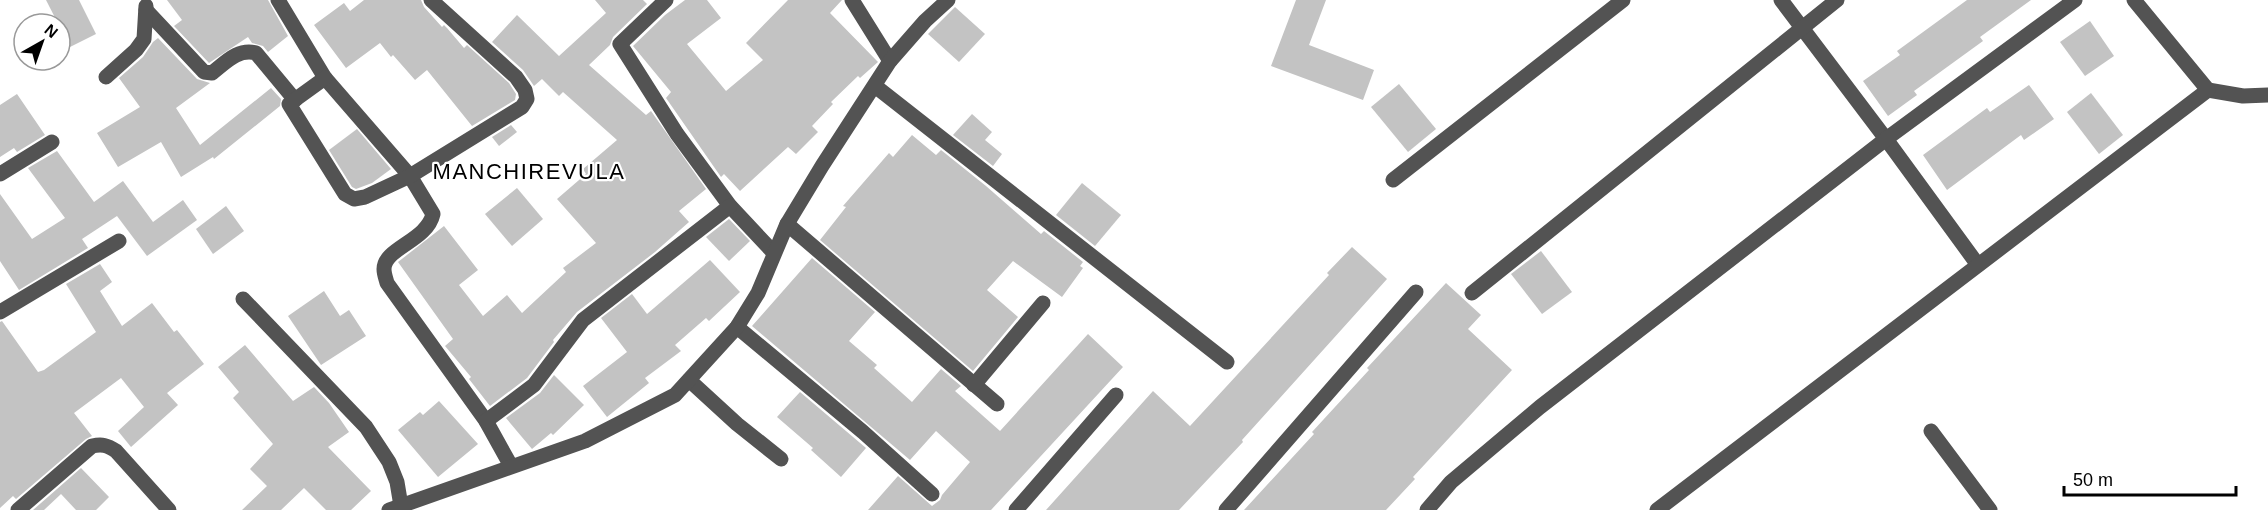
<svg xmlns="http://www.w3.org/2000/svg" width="2268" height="510" viewBox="0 0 2268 510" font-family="Arial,sans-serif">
  <rect width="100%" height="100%" fill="#fff"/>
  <g fill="#c3c3c3">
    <polygon points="46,0 79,0 96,34 70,47"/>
    <polygon points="167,0 268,0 288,36 268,52 263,46 252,43 248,37 209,63 174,26 182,20"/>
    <polygon points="364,0 421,0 424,7 442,27 444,25 447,28 464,48 467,45 509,83 516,94 515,100 472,126 427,70 415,80 393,55 391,57 380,43 346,68 314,25 344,3 350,11"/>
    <polygon points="595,0 643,0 647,4 613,37 610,45 589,65 646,115 651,111 706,189 679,211 689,222 655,252 577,312 553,340 554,342 527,378 490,406 469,379 471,377 445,346 453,339 398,262 444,226 478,270 459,285 483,316 507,295 522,313 566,272 563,268 596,243 557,199 586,174 583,169 617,140 563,92 559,96 542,79 534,86 523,70 492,42 517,15 559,56 606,13"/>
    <polygon points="685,0 707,0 721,18 687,44 726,91 763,60 746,43 788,0 842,0 830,13 878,62 860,78 858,76 831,102 833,104 812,126 818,132 796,154 788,147 740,191 724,174 721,177 666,98 671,92 633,46 665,15"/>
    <polygon points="1296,0 1326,0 1309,45 1374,70 1363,100 1271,66"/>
    <polygon points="1967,0 2031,0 1980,37 1983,41 1914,91 1917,95 1888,116 1863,81 1900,55 1897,51"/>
    <polygon points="955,7 985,34 959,62 928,34"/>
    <polygon points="2090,21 2114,56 2085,76 2060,42"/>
    <polygon points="158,38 197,79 210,83 176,108 200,145 271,88 281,99 280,106 214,159 213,157 181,177 161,142 118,167 97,133 140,107 119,78 143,57 153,42"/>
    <polygon points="1399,84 1436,129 1408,152 1371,107"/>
    <polygon points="2029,85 2054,119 2024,140 2021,135 1947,190 1923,155 1987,108 1990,112"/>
    <polygon points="2091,93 2123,135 2099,154 2067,112"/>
    <polygon points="17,94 45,135 17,152 14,148 0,157 0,105"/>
    <polygon points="972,114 992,132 985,140 1002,154 993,166 953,135"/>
    <polygon points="511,125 517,132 499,146 492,137"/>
    <polygon points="357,129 391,169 372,183 356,189 352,187 329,150"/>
    <polygon points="912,135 936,155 941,150 986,186 1041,234 1044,231 1083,262 1080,266 1083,268 1062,297 1013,261 987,290 1018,317 973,371 820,240 846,207 843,206 889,153 893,157"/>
    <polygon points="57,151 94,202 123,181 153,222 183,200 197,220 147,256 117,216 82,239 88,248 19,290 0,261 0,194 32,239 65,218 28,168"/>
    <polygon points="1082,183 1121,215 1095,246 1056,215"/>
    <polygon points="517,188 543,219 512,246 485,214"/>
    <polygon points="226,206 244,231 213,254 196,229"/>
    <polygon points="729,219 750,241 729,261 706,237"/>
    <polygon points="1352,247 1387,279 1242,440 1243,442 1179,510 1046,510 1153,391 1190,426 1329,275 1327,273"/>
    <polygon points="1541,251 1572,292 1542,314 1511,274"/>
    <polygon points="812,258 875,312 849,341 877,365 874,368 912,402 941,369 961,386 955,391 1000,431 1088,334 1123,367 991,510 868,510 898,476 932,506 940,500 942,495 970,462 936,431 910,460 752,326"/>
    <polygon points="710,260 740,292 709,321 706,318 675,345 681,351 645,378 649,383 607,417 583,386 627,352 601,318 632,294 647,314"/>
    <polygon points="100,264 112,282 100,291 122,326 152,303 174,332 177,330 204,364 167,393 178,405 131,447 118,431 144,407 121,378 74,413 92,436 86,439 16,499 13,496 0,508 0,322 2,321 38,372 44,370 96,332 66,284"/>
    <polygon points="1446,283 1481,315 1468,329 1512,370 1413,477 1415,479 1386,510 1244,510 1314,434 1312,432 1369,370 1367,368"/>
    <polygon points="324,291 340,316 349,310 366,336 321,365 288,316"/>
    <polygon points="245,345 293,401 314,387 329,403 349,432 328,447 371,491 351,510 326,510 304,488 281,510 242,510 267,486 250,469 273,444 233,398 239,392 218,367"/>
    <polygon points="554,375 584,405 553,435 551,433 532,449 506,418 540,393"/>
    <polygon points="800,392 866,448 841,477 811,450 813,448 777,417"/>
    <polygon points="439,401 478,444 438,477 398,430 420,412 423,415"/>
    <polygon points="81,468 109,497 96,510 76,510 61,494 44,510 33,510"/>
  </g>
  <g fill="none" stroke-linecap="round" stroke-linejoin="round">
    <g stroke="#535353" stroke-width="15">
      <path d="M278,0L325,78L410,176L433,214C427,241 384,248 384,269C384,274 386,279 387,283L486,421L511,466"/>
      <polyline points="666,0 620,44 677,134 730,206 774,253"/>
      <polyline points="852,0 890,61"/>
      <polyline points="1781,0 1886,139 1978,265"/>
      <path d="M146,10L204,72L212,73C225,63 238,48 256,53L295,100"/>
      <polyline points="106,77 136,50 144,39 146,6"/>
      <polyline points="325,78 289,104 345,194 354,199 365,197 410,176 522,107 527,99 525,90 516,77 431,0"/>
      <polyline points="875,86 1227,362"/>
      <polyline points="2208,90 2243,96 2268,95"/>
      <polyline points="0,174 52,142"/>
      <polyline points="1393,180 1623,0"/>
      <polyline points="787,224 997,404"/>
      <polyline points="1472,293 1837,0"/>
      <polyline points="243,299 366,427 389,462 397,482 401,506"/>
      <polyline points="0,312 119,241"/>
      <polyline points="737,327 863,432 932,494"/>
      <polyline points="689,380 737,424 781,459"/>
      <polyline points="974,385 1043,303"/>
      <polyline points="486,421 534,385 583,320 730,206"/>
      <polyline points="1931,431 1990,510"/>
      <path d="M18,510L92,446C102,444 107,445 116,451L169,510"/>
      <polyline points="389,510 585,441 675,395 737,327 758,293 787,224 822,166 890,61 925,21 948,0"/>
      <polyline points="1016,510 1116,395"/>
      <polyline points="1226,510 1416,292"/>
      <polyline points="1427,510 1451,482 1540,407 1886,139 2075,0"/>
      <polyline points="1657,510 2208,90 2134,0"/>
    </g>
  </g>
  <g text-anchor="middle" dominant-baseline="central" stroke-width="4.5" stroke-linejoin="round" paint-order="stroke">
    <g font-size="22" letter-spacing="1.5" fill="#000" stroke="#fff">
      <text x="529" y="171">MANCHIREVULA</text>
    </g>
  </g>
  <g transform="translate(42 42) rotate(40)"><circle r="28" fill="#ffffff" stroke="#999999" stroke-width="1.5"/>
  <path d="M0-4.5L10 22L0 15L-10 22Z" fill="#000000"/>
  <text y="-9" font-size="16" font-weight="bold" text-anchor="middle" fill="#000000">N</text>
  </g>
  <path d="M2064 486v9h172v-9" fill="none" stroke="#000000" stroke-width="3"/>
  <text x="2073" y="486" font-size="18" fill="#000000" stroke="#ffffff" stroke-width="4.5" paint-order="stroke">50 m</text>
</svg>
